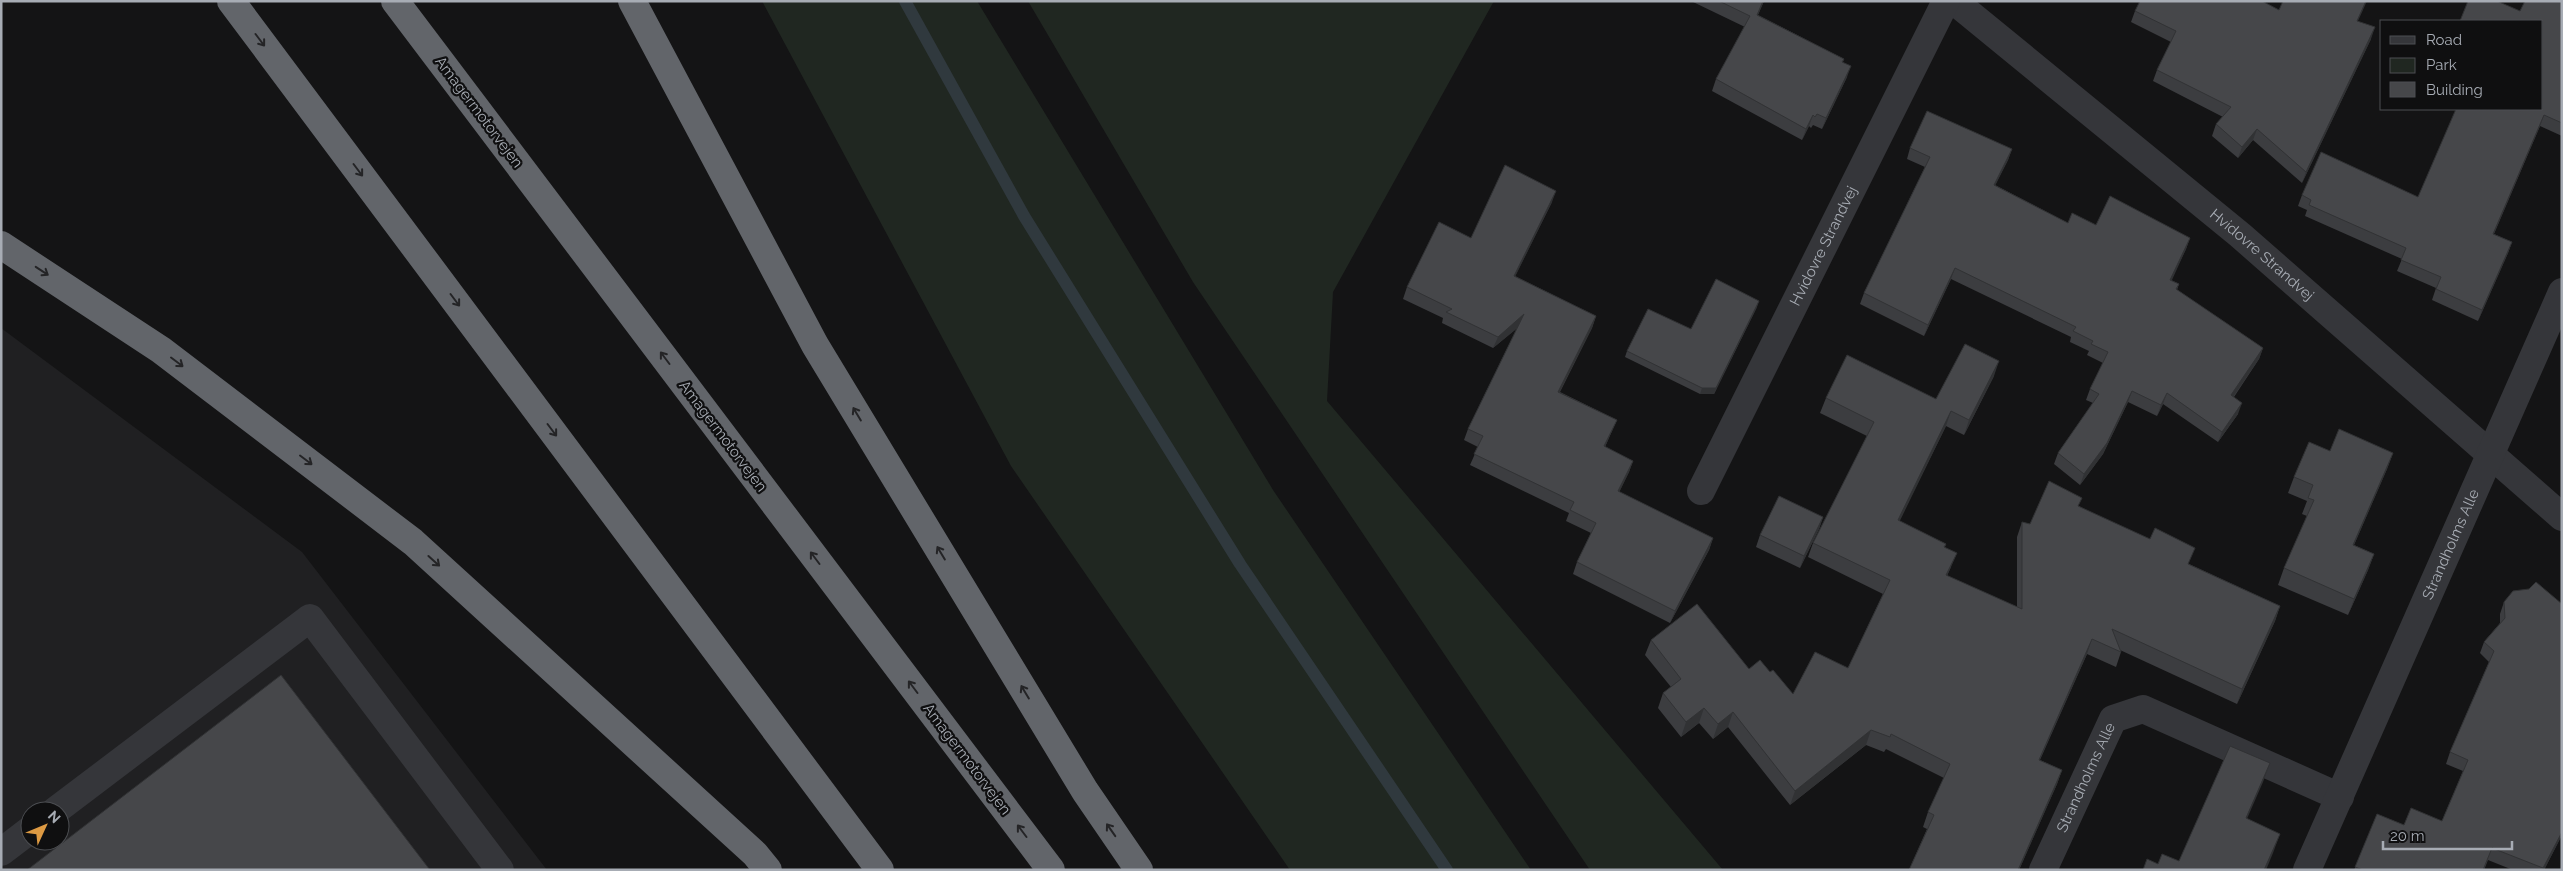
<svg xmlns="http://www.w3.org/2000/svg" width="2563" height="871" viewBox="0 0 2563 871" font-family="Raleway,sans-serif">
  <rect width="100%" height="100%" fill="#141415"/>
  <path fill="#202022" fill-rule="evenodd" d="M1,328L302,552L547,870H1ZM30,811H60V841H30Z"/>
  <g fill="#202721">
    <polygon points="762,1 977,1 1273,490 1531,870 1290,870 1011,466"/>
    <polygon points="1028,1 1494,1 1333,292 1327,401 1723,870 1590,870 1193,282"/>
  </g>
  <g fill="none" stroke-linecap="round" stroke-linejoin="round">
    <polyline stroke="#30393e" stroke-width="12" points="905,1 1024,216 1240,564 1447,870"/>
    <g stroke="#35363a" stroke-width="28">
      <path id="s1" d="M1954,1L2240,235L2562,517"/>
      <path id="s2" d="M1701,491L1946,1"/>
      <polyline points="55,811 310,618 500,870"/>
      <polyline points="1,852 30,830"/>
      <path id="s3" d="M2043,870L2113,719L2143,709L2340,797"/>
      <path id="s4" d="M2307,870L2562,292"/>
    </g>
    <g stroke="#62656a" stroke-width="28">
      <polyline points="231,1 880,870"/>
      <polyline points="395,1 1051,870"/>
      <polyline points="632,1 815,345 1085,791 1139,870"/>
      <polyline points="1,245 161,350 413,542 755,854 768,870"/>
    </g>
  </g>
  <g fill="#3c3d40">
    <polygon points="1691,1 1764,1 1758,15 1844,59 1843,62 1847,77 1822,129 1813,125 1811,128 1809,126 1802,140 1712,91 1716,79 1745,27"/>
    <polygon points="2562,1 2562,136 2540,126 2494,234 2512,242 2508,253 2478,321 2432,300 2436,288 2397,271 2402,259 2305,216 2307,210 2298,206 2302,195 2418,197 2520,11"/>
    <polygon points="2279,10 2358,21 2371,39 2302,183 2253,140 2238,158 2212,136 2216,124 2223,117 2153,81 2157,70 2171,42 2131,22 2135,11"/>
    <polygon points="1910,148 2012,149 2008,160 1995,185 2068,223 2096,225 2190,238 2186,249 2171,280 2179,284 2177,290 2263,348 2259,359 2234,397 2238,414 2218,442 2163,404 2157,416 2128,402 2103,454 2080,485 2054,464 2058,453 2093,403 2086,400 2090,389 2103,363 2087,355 2089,351 2070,342 2071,337 1951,279 1924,336 1860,304 1864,293 1925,167 1907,159"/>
    <polygon points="1552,202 1515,276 1596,316 1592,328 1560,392 1617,420 1612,431 1605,447 1633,461 1629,472 1619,492 1713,538 1709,550 1670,623 1573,574 1577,562 1591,533 1566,521 1569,513 1470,465 1478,447 1464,440 1468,429 1517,328 1493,348 1442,323 1443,318 1403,299 1407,287"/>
    <polygon points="1757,307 1714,394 1700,394 1625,357 1627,351"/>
    <polygon points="1994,376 1964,435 1946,426 1899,521 1946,544 1945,547 1951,567 1947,576 2017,607 2017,537 2022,522 2030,524 2079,506 2189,564 2280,606 2275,621 2237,704 2120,650 2121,652 2116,667 2087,654 2040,760 2062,770 2057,784 2019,870 1909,870 1927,829 1923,827 1928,812 1944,778 1886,749 1884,752 1866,745 1790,805 1728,727 1713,739 1699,723 1681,737 1658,708 1663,693 1671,687 1645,655 1651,640 1749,669 1770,672 1793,694 1848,668 1883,594 1808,557 1813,543 1867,436 1820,413 1826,398 1936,399"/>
    <polygon points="2330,451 2393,453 2387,469 2354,545 2374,554 2368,570 2348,615 2278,585 2284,568 2307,516 2302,514 2307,501 2288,493 2294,477"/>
    <polygon points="1823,517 1819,529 1800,568 1756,547 1760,535"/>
    <polygon points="2504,602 2562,604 2562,835 2544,870 2513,870 2488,860 2484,870 2354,870 2377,814 2404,825 2442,821 2463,771 2446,764 2450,752 2489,662 2480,653 2484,642 2500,623 2500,614"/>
  </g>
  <g fill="#313234">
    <polygon points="1763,1 1764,1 1753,26 1757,15"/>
    <polygon points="2366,1 2367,1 2353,32 2357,21"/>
    <polygon points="2375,27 2371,39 2302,183 2306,172"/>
    <polygon points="1851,66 1847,77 1822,129 1826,118"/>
    <polygon points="1813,115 1809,126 1802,140 1806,129"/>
    <polygon points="2544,115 2540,126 2489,245 2493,234"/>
    <polygon points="2257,129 2253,140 2238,158 2242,147"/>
    <polygon points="2012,149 2008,160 1990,196 1994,185"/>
    <polygon points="1556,191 1552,202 1510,287 1514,276"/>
    <polygon points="2190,238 2186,249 2167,291 2170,280"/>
    <polygon points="2512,242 2508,253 2478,321 2482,310"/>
    <polygon points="1955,268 1951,279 1924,336 1928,325"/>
    <polygon points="1759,301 1757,307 1714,394 1700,394 1702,388"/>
    <polygon points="1524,314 1520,326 1493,348 1498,337"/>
    <polygon points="1596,316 1592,328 1554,403 1558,392"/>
    <polygon points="2263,348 2259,359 2227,406 2231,395"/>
    <polygon points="1999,361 1994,376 1964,435 1969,420"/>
    <polygon points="2132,391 2128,402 2103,454 2080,485 2084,474"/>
    <polygon points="2167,393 2163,404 2157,416 2161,405"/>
    <polygon points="2242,403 2238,414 2218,442 2222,432"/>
    <polygon points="1951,411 1946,426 1893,535 1898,520"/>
    <polygon points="1617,420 1612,431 1600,458 1604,446"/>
    <polygon points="2393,453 2387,469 2347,561 2353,545"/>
    <polygon points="1633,461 1629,472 1614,503 1618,491"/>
    <polygon points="1823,517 1819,529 1800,568 1804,556"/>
    <polygon points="1713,538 1709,550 1670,623 1675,611"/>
    <polygon points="1957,553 1951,567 1940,589 1946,575"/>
    <polygon points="2374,554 2368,570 2348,615 2354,599"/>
    <polygon points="2280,606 2275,621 2237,704 2242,689"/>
    <polygon points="2092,639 2087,654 2033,774 2039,760"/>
    <polygon points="1704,708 1699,723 1681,737 1686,722"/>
    <polygon points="1733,712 1728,727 1713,739 1718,724"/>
    <polygon points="1871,730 1866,745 1790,805 1795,791"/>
    <polygon points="2270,763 2263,782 2239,837 2246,818"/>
    <polygon points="2062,770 2057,784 2019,870 2018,870"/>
    <polygon points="2562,832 2562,835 2544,870 2542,870"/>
    <polygon points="2280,834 2273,853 2266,870 2264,870"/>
  </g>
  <g fill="#46474a" stroke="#313234">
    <polygon points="1719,1 1763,1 1757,15 1844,59 1842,62 1851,66 1826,118 1817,114 1815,117 1813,115 1806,129 1716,79 1750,16"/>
    <polygon points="2140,1 2262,1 2279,10 2283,1 2366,1 2357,21 2375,27 2306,172 2257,129 2242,147 2216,124 2231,107 2157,70 2176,31 2135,11"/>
    <polygon points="2468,1 2497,1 2520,11 2525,1 2562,1 2562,123 2544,115 2493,234 2512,242 2482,310 2436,289 2441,277 2401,260 2406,248 2309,205 2311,200 2302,195 2321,152 2418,197 2456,109 2542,109 2542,21 2460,21"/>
    <polygon points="1927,111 2012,149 1994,185 2068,223 2072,213 2096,225 2110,196 2190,238 2170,280 2179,284 2176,289 2263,348 2231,395 2242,403 2222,432 2167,393 2161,405 2132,391 2107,443 2084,474 2058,453 2099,394 2090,389 2108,352 2091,344 2093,341 2073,331 2076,327 1955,268 1928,325 1864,293 1930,157 1910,148"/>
    <polygon points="1505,165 1556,191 1514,276 1596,316 1558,392 1617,420 1604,446 1633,461 1618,491 1713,538 1675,611 1577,562 1596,523 1570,510 1574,502 1474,454 1483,436 1468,429 1524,314 1498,337 1446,312 1452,309 1407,287 1439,222 1471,238"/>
    <polygon points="1716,279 1759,301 1716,388 1702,388 1627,351 1648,309 1691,329"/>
    <polygon points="1965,344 1999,361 1969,420 1951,411 1898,520 1946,544 1944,547 1957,553 1946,575 2022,609 2022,522 2030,524 2049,481 2082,498 2078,506 2150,539 2155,528 2195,548 2188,564 2280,606 2242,689 2112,629 2121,652 2092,639 2039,760 2062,770 2018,870 1909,870 1934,815 1928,812 1950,764 1891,734 1890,737 1871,730 1795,791 1733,712 1718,724 1704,708 1686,722 1663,693 1681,679 1651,640 1697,604 1749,669 1760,660 1770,672 1773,670 1793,694 1815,652 1848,668 1890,580 1813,543 1874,422 1826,398 1847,355 1936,399"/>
    <polygon points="2339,429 2393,453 2353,545 2374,554 2354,599 2284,568 2314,500 2308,498 2313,485 2294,477 2309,442 2330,451"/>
    <polygon points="1779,496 1823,517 1804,556 1760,535"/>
    <polygon points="2536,582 2562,604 2562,832 2543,868 2492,848 2483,870 2363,870 2355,867 2377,814 2404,825 2411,808 2442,821 2468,760 2450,752 2494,651 2484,642 2505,618 2504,602 2513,591 2529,589"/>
    <polygon points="281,675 430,870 27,870"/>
    <polygon points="2230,746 2270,763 2246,818 2280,834 2264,870 2143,870 2147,859 2158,864 2162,854 2179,861"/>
  </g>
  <defs><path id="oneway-shaft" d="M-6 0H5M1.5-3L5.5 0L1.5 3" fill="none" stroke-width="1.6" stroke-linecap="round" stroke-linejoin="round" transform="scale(1.25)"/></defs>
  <g stroke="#242426">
    <use href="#oneway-shaft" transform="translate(260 40) rotate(53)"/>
    <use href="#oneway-shaft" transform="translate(358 170) rotate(53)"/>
    <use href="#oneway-shaft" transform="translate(42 271) rotate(33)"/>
    <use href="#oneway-shaft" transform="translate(455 300) rotate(53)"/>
    <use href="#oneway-shaft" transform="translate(665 358) rotate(-127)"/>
    <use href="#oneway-shaft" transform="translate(177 362) rotate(37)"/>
    <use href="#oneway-shaft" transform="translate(857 414) rotate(-121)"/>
    <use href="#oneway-shaft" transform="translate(552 430) rotate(53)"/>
    <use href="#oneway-shaft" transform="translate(306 460) rotate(37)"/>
    <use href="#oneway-shaft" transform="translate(941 553) rotate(-121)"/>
    <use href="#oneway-shaft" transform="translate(815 558) rotate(-127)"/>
    <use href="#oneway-shaft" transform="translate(434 561) rotate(42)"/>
    <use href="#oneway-shaft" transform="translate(913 687) rotate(-127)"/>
    <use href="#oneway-shaft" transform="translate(1025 692) rotate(-121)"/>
    <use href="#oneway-shaft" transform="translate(1111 830) rotate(-125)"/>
    <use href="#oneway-shaft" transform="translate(1022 831) rotate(-127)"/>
  </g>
  <g text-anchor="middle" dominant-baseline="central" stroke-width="4.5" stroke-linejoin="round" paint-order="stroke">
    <g font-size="15" fill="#a7acb4" stroke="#0f0f10">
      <text transform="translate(479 112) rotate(53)">Amagermotorvejen</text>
      <text stroke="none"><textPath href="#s2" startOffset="274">Hvidovre Strandvej</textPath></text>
      <text stroke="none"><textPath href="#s1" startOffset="399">Hvidovre Strandvej</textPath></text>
      <text transform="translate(723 436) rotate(53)">Amagermotorvejen</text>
      <text stroke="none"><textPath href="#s4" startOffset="356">Strandholms Alle</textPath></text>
      <text transform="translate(967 759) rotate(53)">Amagermotorvejen</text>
      <text stroke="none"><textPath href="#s3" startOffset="102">Strandholms Alle</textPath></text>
    </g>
  </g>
  <rect width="2563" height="871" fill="none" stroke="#a7acb4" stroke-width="5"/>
  <rect x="2380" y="20" width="162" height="90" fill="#0f0f10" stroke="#4c4e52"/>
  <rect x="2390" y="36" width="25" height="8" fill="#35363a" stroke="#4c4e52"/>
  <text x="2426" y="45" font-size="15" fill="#a7acb4">Road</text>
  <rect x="2390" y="58" width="25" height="15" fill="#202721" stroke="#4c4e52"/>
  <text x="2426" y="70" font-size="15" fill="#a7acb4">Park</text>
  <rect x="2390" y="82" width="25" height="15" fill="#46474a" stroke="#4c4e52"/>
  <text x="2426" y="95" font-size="15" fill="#a7acb4">Building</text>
  <g transform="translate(45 826) rotate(46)"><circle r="24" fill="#0f0f10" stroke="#4c4e52"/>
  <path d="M0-4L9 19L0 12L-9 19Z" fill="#dd9a43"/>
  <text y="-8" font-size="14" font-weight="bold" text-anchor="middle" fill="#a7acb4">N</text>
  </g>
  <path d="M2383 841v8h129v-8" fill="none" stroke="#a7acb4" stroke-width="2.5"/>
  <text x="2390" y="841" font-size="15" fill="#a7acb4" stroke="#0f0f10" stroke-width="4" paint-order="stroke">20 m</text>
</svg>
